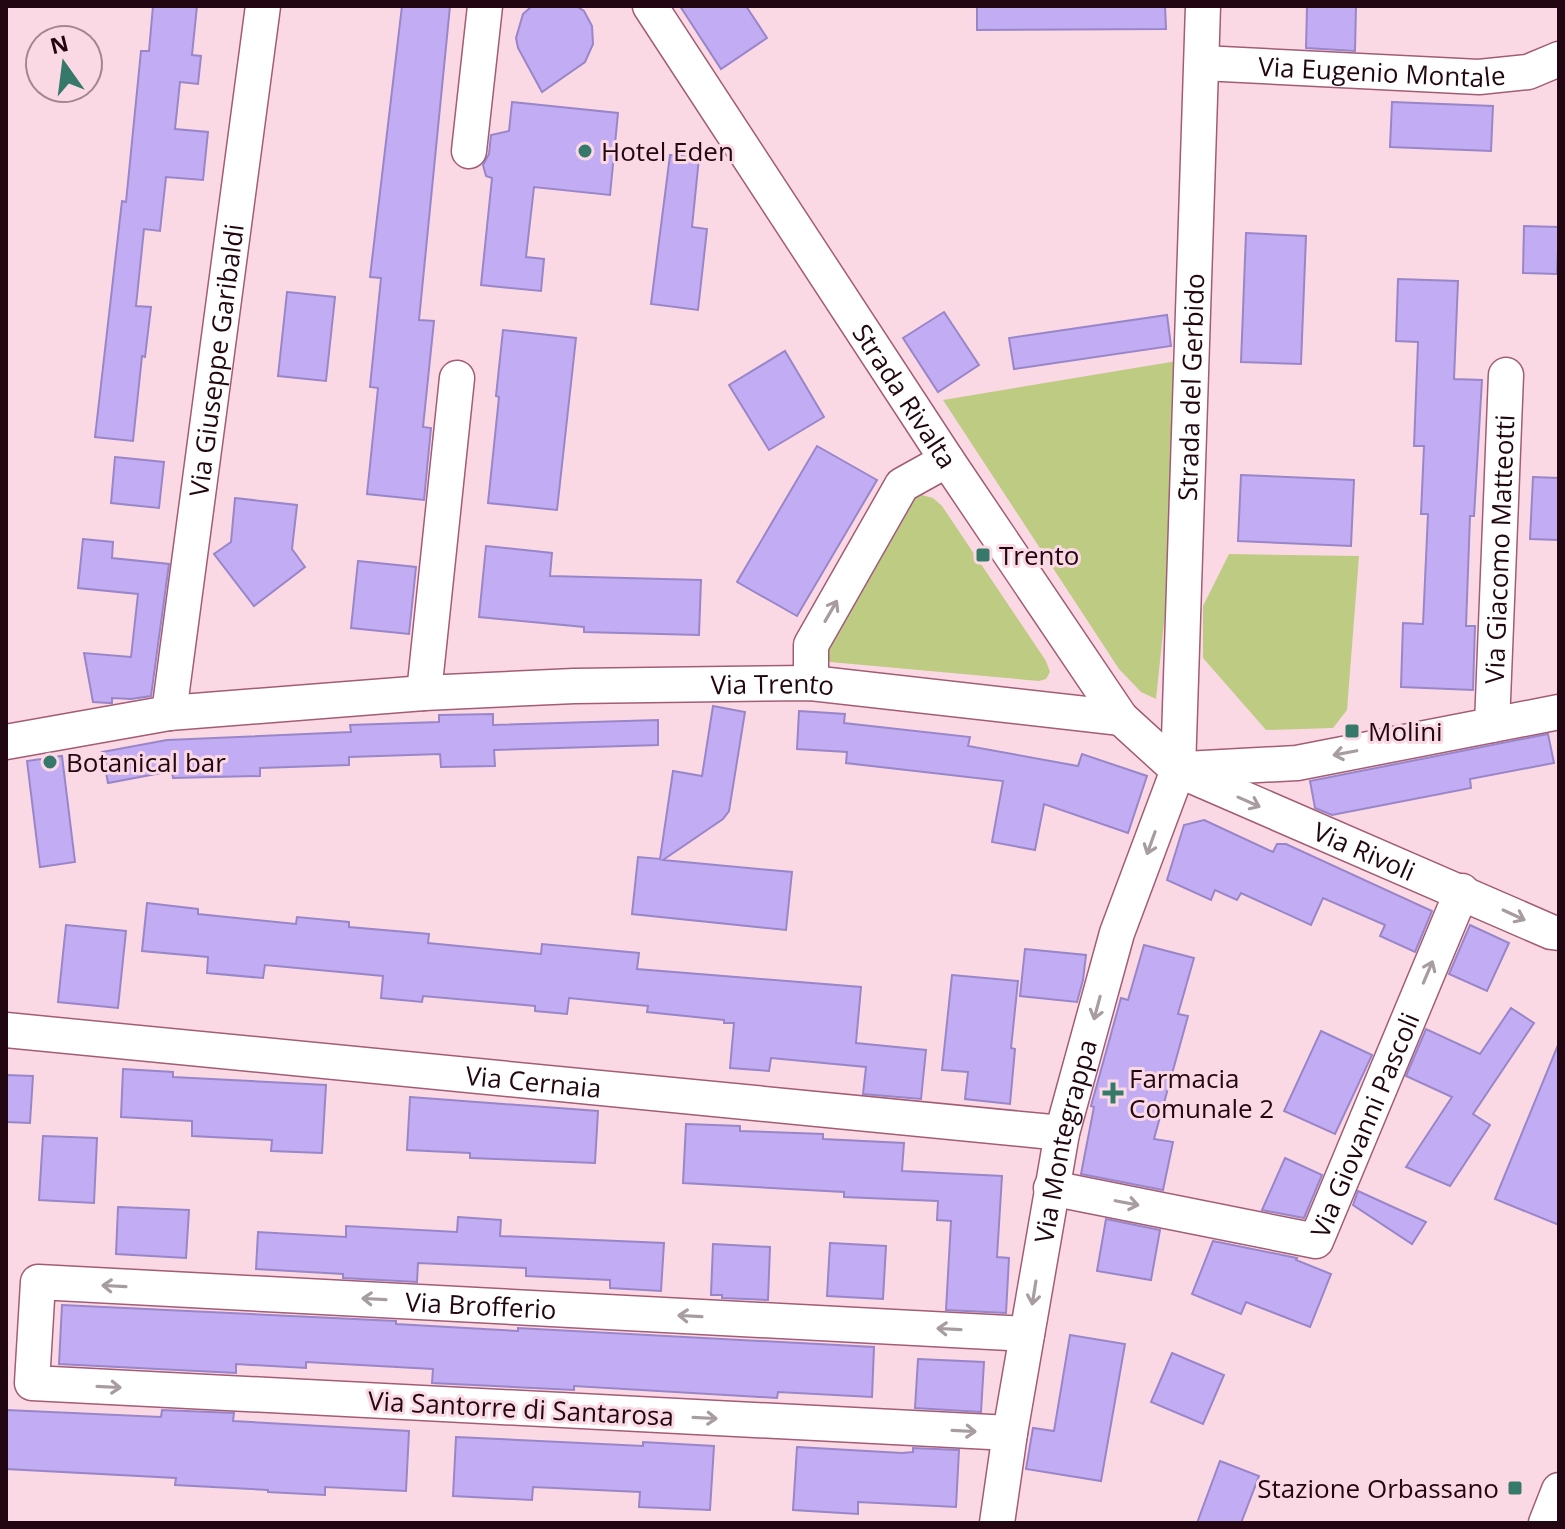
<svg xmlns="http://www.w3.org/2000/svg" width="1565" height="1529" viewBox="0 0 1565 1529" font-family="'Open Sans',sans-serif">
  <rect width="100%" height="100%" fill="#fbd9e4"/>
  <g fill="#becb83">
    <polygon points="1177,361 1166,604 1156,699 1141,692 1119,669 943,400"/>
    <polygon points="922,495 933,498 942,506 1046,661 1050,672 1046,679 1039,681 830,662 826,658 827,652 908,502"/>
    <polygon points="1229,554 1359,556 1347,710 1333,728 1266,730 1203,658 1203,606"/>
  </g>
  <g fill="#c2adf5" stroke="#9986c8" stroke-width="2">
    <polygon points="153,6 197,6 192,55 201,56 198,84 180,82 175,129 208,132 203,180 166,177 160,231 144,229 136,306 151,307 145,357 142,356 133,441 95,437 122,201 126,202 141,51 149,51"/>
    <polygon points="402,6 450,6 419,320 434,321 423,427 431,428 424,500 367,494 378,388 370,387 381,278 370,277"/>
    <polygon points="532,6 576,6 584,11 592,26 593,44 585,62 542,92 518,48 516,38 523,14"/>
    <polygon points="680,6 746,6 767,38 721,69"/>
    <polygon points="977,6 1165,6 1166,29 977,30"/>
    <polygon points="1307,6 1356,6 1355,51 1306,48"/>
    <polygon points="512,102 618,113 610,195 534,187 526,257 544,259 541,291 481,285 492,178 486,176 483,165 489,154 491,135 509,131"/>
    <polygon points="1392,102 1493,106 1491,151 1390,147"/>
    <polygon points="670,155 699,158 692,227 707,229 698,310 651,304"/>
    <polygon points="1524,226 1559,227 1557,274 1523,273"/>
    <polygon points="1246,233 1306,236 1301,364 1241,362"/>
    <polygon points="1398,279 1458,281 1454,379 1482,380 1474,516 1470,516 1466,626 1475,626 1473,690 1401,687 1403,623 1423,624 1428,514 1421,514 1424,446 1414,446 1418,342 1396,341"/>
    <polygon points="287,292 335,297 326,381 278,376"/>
    <polygon points="944,312 979,365 938,392 903,338"/>
    <polygon points="1167,315 1171,346 1014,369 1009,338"/>
    <polygon points="503,330 576,338 557,510 488,503 499,397 496,396"/>
    <polygon points="785,351 824,417 769,450 729,385"/>
    <polygon points="817,446 877,480 797,616 737,582"/>
    <polygon points="115,457 164,462 159,508 111,503"/>
    <polygon points="1241,475 1354,480 1351,546 1238,541"/>
    <polygon points="1533,477 1559,478 1559,540 1530,539"/>
    <polygon points="235,498 297,505 292,549 305,567 254,606 214,554 231,542"/>
    <polygon points="83,539 113,542 112,558 169,564 151,696 131,699 112,698 112,703 109,703 93,702 84,653 131,657 138,594 78,588"/>
    <polygon points="486,546 552,553 550,576 701,580 699,635 584,632 584,627 479,617"/>
    <polygon points="358,561 416,567 409,634 351,628"/>
    <polygon points="713,706 745,712 729,811 723,819 663,860 792,872 786,930 632,914 638,857 660,859 673,771 702,776"/>
    <polygon points="799,711 845,714 844,723 970,737 968,746 1078,766 1082,754 1147,776 1128,833 1044,804 1035,850 992,842 1003,781 846,763 847,752 797,749"/>
    <polygon points="493,714 493,725 658,720 658,745 494,750 495,766 441,767 440,754 349,757 349,765 260,768 260,776 173,778 172,771 108,783 102,752 167,740 351,732 350,725 439,722 439,715"/>
    <polygon points="1548,734 1554,763 1470,779 1471,788 1332,815 1315,808 1310,781"/>
    <polygon points="62,756 75,862 40,867 27,761"/>
    <polygon points="1204,820 1273,852 1277,844 1286,844 1432,911 1415,952 1380,936 1385,925 1323,898 1311,925 1241,893 1237,900 1215,890 1211,900 1167,880 1184,825"/>
    <polygon points="147,903 198,909 198,914 296,924 297,917 349,922 349,927 429,934 428,943 541,954 542,944 639,953 637,969 861,987 856,1043 926,1050 921,1099 863,1094 866,1067 771,1058 769,1071 730,1068 734,1023 724,1023 724,1020 647,1012 648,1006 569,998 567,1014 535,1011 535,1006 423,996 422,1002 381,998 383,976 265,965 263,978 207,973 208,957 142,951"/>
    <polygon points="66,925 126,931 118,1008 58,1002"/>
    <polygon points="1470,925 1509,943 1487,991 1449,974"/>
    <polygon points="1144,945 1194,958 1178,1014 1188,1016 1154,1139 1173,1142 1163,1190 1081,1174 1094,1107 1091,1106 1121,998 1128,1000"/>
    <polygon points="1025,949 1086,955 1083,980 1077,1002 1020,996"/>
    <polygon points="952,975 1018,981 1011,1048 1015,1049 1010,1104 965,1099 968,1072 942,1070"/>
    <polygon points="1511,1008 1534,1023 1473,1114 1490,1125 1450,1186 1406,1167 1452,1097 1406,1076 1426,1029 1480,1054"/>
    <polygon points="1321,1031 1372,1055 1335,1134 1284,1111"/>
    <polygon points="1558,1045 1559,1045 1559,1225 1495,1199"/>
    <polygon points="123,1069 173,1072 173,1077 326,1085 322,1153 271,1151 272,1140 192,1136 192,1121 121,1117"/>
    <polygon points="6,1075 33,1076 30,1123 6,1122"/>
    <polygon points="410,1097 598,1111 595,1163 470,1158 470,1153 407,1150"/>
    <polygon points="686,1124 740,1126 740,1131 823,1134 823,1139 904,1143 902,1171 1002,1176 997,1257 1009,1258 1006,1313 946,1310 951,1221 937,1220 938,1201 844,1197 844,1192 683,1183"/>
    <polygon points="43,1136 97,1138 94,1203 39,1200"/>
    <polygon points="1285,1158 1322,1175 1304,1218 1262,1210"/>
    <polygon points="1358,1191 1426,1222 1412,1244 1353,1205"/>
    <polygon points="118,1207 189,1210 186,1258 116,1254"/>
    <polygon points="458,1217 501,1220 500,1236 664,1243 661,1291 610,1288 610,1280 526,1276 526,1268 418,1263 417,1282 343,1278 343,1274 256,1269 258,1232 346,1237 346,1226 457,1232"/>
    <polygon points="1106,1219 1160,1230 1151,1280 1097,1271"/>
    <polygon points="1213,1241 1297,1258 1296,1260 1331,1274 1310,1327 1246,1302 1241,1314 1192,1294"/>
    <polygon points="830,1243 886,1246 883,1299 827,1296"/>
    <polygon points="713,1244 770,1247 768,1300 722,1298 722,1295 711,1295"/>
    <polygon points="62,1305 396,1321 396,1324 518,1331 518,1328 874,1347 872,1397 778,1392 777,1398 574,1386 574,1390 432,1383 433,1369 306,1362 306,1368 236,1364 236,1373 59,1364"/>
    <polygon points="1070,1335 1125,1344 1101,1481 1026,1469 1033,1428 1054,1431"/>
    <polygon points="1172,1353 1224,1375 1203,1424 1151,1402"/>
    <polygon points="918,1359 984,1362 981,1412 915,1408"/>
    <polygon points="6,1410 161,1417 162,1410 234,1413 233,1421 409,1431 406,1491 325,1487 325,1495 268,1492 268,1490 175,1485 176,1478 6,1469"/>
    <polygon points="456,1437 643,1446 643,1442 714,1446 710,1510 639,1507 640,1492 533,1487 532,1500 453,1496"/>
    <polygon points="797,1447 902,1453 913,1452 913,1448 959,1450 956,1507 858,1502 858,1514 793,1510"/>
    <polygon points="1220,1461 1259,1476 1241,1523 1197,1523"/>
  </g>
  <g fill="none" stroke-linecap="round" stroke-linejoin="round">
    <g stroke="#a35c76" stroke-width="37">
      <g id="minor">
        <path id="s1" d="M650,6L947,460L1121,718L1178,770L1551,932L1559,933"/>
        <path id="s2" d="M1202,63L1479,77L1528,72L1559,59"/>
        <polyline points="469,151 485,6"/>
        <polyline points="811,683 811,645 902,485 947,460"/>
        <polyline points="424,693 457,378"/>
        <path id="s3" d="M169,713L263,6"/>
        <path id="s4" d="M1492,725L1506,375"/>
        <path id="s5" d="M6,742L169,713L424,693L574,686L811,683L1121,718"/>
        <polyline points="1185,769 1297,763 1559,712"/>
        <path id="s6" d="M6,1030L1062,1133"/>
        <path id="s7" d="M1051,1188L1316,1241L1462,891"/>
        <path id="s8" d="M1010,1433L32,1383L38,1282L1027,1334"/>
        <path id="s9" d="M997,1523L1010,1433L1062,1133L1117,933L1178,770L1203,6"/>
        <polyline points="1546,1523 1559,1490"/>
      </g>
    </g>
    <use href="#minor" stroke="#fff" stroke-width="34"/>
  </g>
  <defs><path id="oneway-shaft" d="M-6 0H5M1.5-3L5.5 0L1.5 3" fill="none" stroke-width="1.6" stroke-linecap="round" stroke-linejoin="round" transform="scale(2)"/></defs>
  <g stroke="#a79ca0">
    <use href="#oneway-shaft" transform="translate(831 611) rotate(-60)"/>
    <use href="#oneway-shaft" transform="translate(1345 753) rotate(169)"/>
    <use href="#oneway-shaft" transform="translate(1249 802) rotate(24)"/>
    <use href="#oneway-shaft" transform="translate(1151 843) rotate(110)"/>
    <use href="#oneway-shaft" transform="translate(1514 915) rotate(25)"/>
    <use href="#oneway-shaft" transform="translate(1428 972) rotate(-67)"/>
    <use href="#oneway-shaft" transform="translate(1097 1008) rotate(105)"/>
    <use href="#oneway-shaft" transform="translate(1127 1203) rotate(11)"/>
    <use href="#oneway-shaft" transform="translate(114 1286) rotate(-177)"/>
    <use href="#oneway-shaft" transform="translate(1034 1293) rotate(99)"/>
    <use href="#oneway-shaft" transform="translate(374 1299) rotate(-177)"/>
    <use href="#oneway-shaft" transform="translate(690 1316) rotate(-177)"/>
    <use href="#oneway-shaft" transform="translate(949 1329) rotate(-177)"/>
    <use href="#oneway-shaft" transform="translate(109 1387) rotate(3)"/>
    <use href="#oneway-shaft" transform="translate(705 1418) rotate(3)"/>
    <use href="#oneway-shaft" transform="translate(964 1431) rotate(3)"/>
  </g>
  <g fill="#36786a" stroke="#fbd9e4" stroke-width="3">
    <circle cx="585" cy="151" r="8"/>
    <rect x="975" y="547" width="16" height="16" rx="4"/>
    <rect x="1344" y="723" width="16" height="16" rx="4"/>
    <circle cx="50" cy="762" r="8"/>
    <path d="M1109 1081h8v8h8v8h-8v8h-8v-8h-8v-8h8z"/>
    <rect x="1507" y="1480" width="16" height="16" rx="4"/>
  </g>
  <g text-anchor="middle" dominant-baseline="central" stroke-width="6" stroke-linejoin="round" paint-order="stroke">
    <g font-size="26" fill="#220712" stroke="#fbd9e4">
      <text stroke="none"><textPath href="#s2" startOffset="180">Via Eugenio Montale</textPath></text>
      <text stroke="none"><textPath href="#s3" startOffset="356">Via Giuseppe Garibaldi</textPath></text>
      <text stroke="none"><textPath href="#s9" startOffset="1160">Strada del Gerbido</textPath></text>
      <text stroke="none"><textPath href="#s1" startOffset="466">Strada Rivalta</textPath></text>
      <text stroke="none"><textPath href="#s4" startOffset="176">Via Giacomo Matteotti</textPath></text>
      <text stroke="none"><textPath href="#s5" startOffset="770">Via Trento</textPath></text>
      <text stroke="none"><textPath href="#s1" startOffset="1134">Via Rivoli</textPath></text>
      <text stroke="none"><textPath href="#s6" startOffset="530">Via Cernaia</textPath></text>
      <text stroke="none"><textPath href="#s7" startOffset="396">Via Giovanni Pascoli</textPath></text>
      <text stroke="none"><textPath href="#s9" startOffset="388">Via Montegrappa</textPath></text>
      <text stroke="none"><textPath href="#s8" startOffset="1524">Via Brofferio</textPath></text>
      <text transform="translate(521 1408) rotate(3)">Via Santorre di Santarosa</text>
    </g>
    <g font-size="26" fill="#220712" stroke="#fbd9e4" text-anchor="start">
      <text x="601" y="151">Hotel Eden</text>
      <text x="999" y="555">Trento</text>
      <text x="1368" y="731">Molini</text>
      <text x="66" y="762">Botanical bar</text>
      <text x="1129" y="1078">Farmacia<tspan x="1129" dy="30">Comunale 2</tspan></text>
      <text x="1499" y="1488" text-anchor="end">Stazione Orbassano</text>
    </g>
  </g>
  <rect width="1565" height="1529" fill="none" stroke="#220712" stroke-width="16"/>
  <g transform="translate(64 64) rotate(346)"><circle r="38" fill="#fbd9e4" stroke="#a48590" stroke-width="2"/>
  <path d="M0-6L14 30L0 20L-14 30Z" fill="#36786a"/>
  <text y="-12" font-size="22" font-weight="bold" text-anchor="middle" fill="#220712">N</text>
  </g>
</svg>
